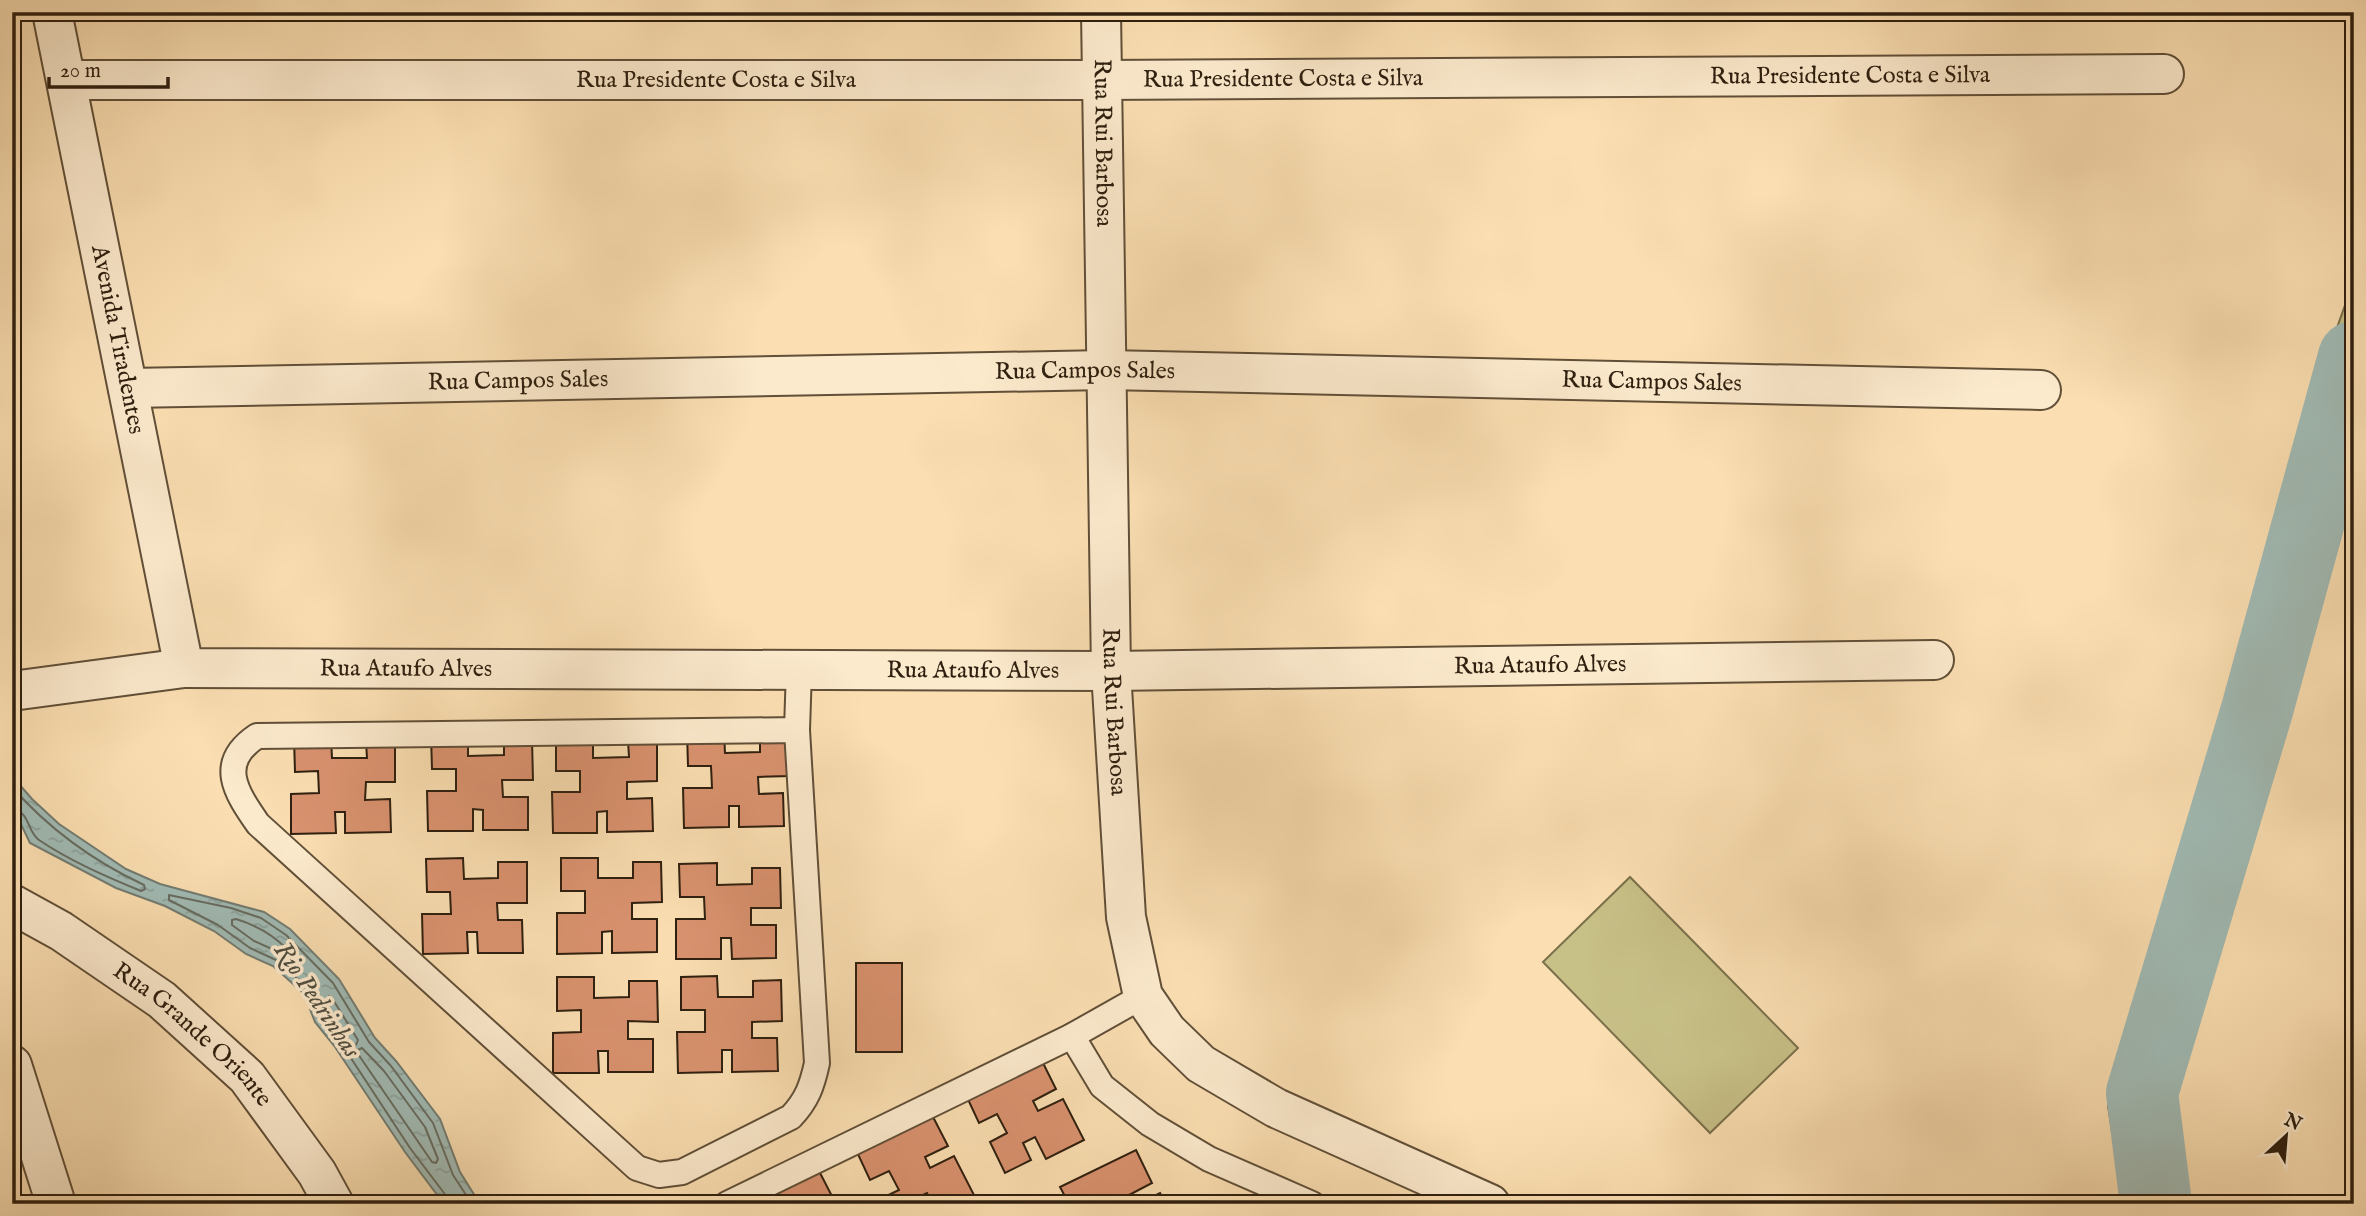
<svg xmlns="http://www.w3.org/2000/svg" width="2366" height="1216" viewBox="0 0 2366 1216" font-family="'IM FELL English',serif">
  <defs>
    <pattern id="wetland-marsh" width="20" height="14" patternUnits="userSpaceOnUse" patternTransform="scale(1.75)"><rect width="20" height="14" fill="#c7c087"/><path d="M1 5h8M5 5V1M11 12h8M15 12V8" fill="none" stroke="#aba573"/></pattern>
    <pattern id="water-ripples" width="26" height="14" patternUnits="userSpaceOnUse" patternTransform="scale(1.75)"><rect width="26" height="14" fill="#a1bbb5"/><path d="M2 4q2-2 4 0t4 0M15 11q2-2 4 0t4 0" fill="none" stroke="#8ba09a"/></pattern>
  </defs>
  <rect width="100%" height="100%" fill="#fbdfb2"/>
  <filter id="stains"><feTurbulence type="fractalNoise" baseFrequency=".00286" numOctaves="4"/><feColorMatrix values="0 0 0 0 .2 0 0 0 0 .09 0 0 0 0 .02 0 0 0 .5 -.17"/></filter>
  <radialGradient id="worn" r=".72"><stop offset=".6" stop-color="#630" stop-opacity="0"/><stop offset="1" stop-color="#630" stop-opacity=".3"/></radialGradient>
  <polygon fill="url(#wetland-marsh)" stroke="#7a704b" stroke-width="2" points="2354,280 2354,467 2308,571 2285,662 2279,721 2234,846 2191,980 2166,1086 2159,1144 2172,1204 2126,1204 2121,1188 2108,1106 2153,952 2229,710 2298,437"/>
  <polygon fill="#c7c087" stroke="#7a704b" stroke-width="2" points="1630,877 1798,1048 1710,1133 1543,962"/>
  <polygon fill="url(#water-ripples)" stroke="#737d73" stroke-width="2" points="12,776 32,799 59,824 126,869 160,884 264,912 290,929 339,979 375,1038 396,1061 440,1119 460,1172 480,1204 444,1204 405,1152 335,1047 315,1022 310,1009 310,999 273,966 246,954 214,931 165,906 116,888 30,843 19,820 12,814"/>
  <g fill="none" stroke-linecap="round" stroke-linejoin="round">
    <g stroke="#686d62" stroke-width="2">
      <path d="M12,787C48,828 95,862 144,885L145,889L141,891C107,877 70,861 39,840C27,832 30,811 12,809"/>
      <path d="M236,919C256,925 272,934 287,949V952L283,954L254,941L232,925V920Z"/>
      <polygon points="329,996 332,998 358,1040 356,1045 352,1044 329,1015 326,1000"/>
      <polygon points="362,1048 384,1071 425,1127 438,1159 436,1163 432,1162 358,1054 358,1050"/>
      <polyline points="449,1204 447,1197 410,1148 341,1043 322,1019 314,993 276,960 250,948 218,925 169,900 169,895 231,908 261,918 286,935 333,983 369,1042 391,1066 433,1123 453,1175 472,1204"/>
    </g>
    <polyline stroke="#a1bbb5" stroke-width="72" points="2156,1204 2142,1093 2257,710 2354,357"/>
  </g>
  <g fill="#da926f" stroke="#2e1f0f" stroke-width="2">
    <polygon points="687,732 724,732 725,753 760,752 760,736 788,736 789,776 758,777 759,794 783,793 784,826 739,827 739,806 729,806 729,827 684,828 683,788 712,788 711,766 688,766"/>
    <polygon points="468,735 468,756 504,755 504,739 532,739 533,780 502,780 503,797 528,797 528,830 483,830 483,810 473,809 473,831 428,831 427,791 456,791 456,769 432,769 431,736"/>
    <polygon points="593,737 593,758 629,757 628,741 657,741 657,781 627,782 627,799 652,798 653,831 607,832 607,811 597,812 597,833 553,833 552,792 580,792 580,771 556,771 556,738"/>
    <polygon points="294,738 331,738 332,758 367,758 366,742 395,741 395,782 366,782 365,800 390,799 391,832 345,833 345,812 335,812 336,833 291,834 291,794 319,793 318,771 295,772"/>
    <polygon points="463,858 464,879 498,878 498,862 527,862 527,903 497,903 498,920 522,920 523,953 478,953 477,932 467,932 468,953 423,954 422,914 451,914 450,892 427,892 426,859"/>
    <polygon points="561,858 598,858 598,878 633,878 633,862 661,862 662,902 632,903 632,919 657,919 657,952 612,953 612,931 602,932 602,953 557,954 557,913 585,913 585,891 561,891"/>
    <polygon points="717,863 717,885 752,884 752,868 780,868 781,908 751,908 751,925 776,925 776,958 732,959 731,938 721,938 721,959 676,959 676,919 705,919 704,897 680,897 679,864"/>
    <rect x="856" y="963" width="46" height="89"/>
    <polygon points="717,976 718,997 753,997 753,981 781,980 782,1021 752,1022 752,1038 777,1038 778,1071 732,1072 732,1050 722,1050 722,1072 678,1073 677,1032 705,1032 705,1010 681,1010 681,977"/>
    <polygon points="557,977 594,977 594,998 629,997 629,981 657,981 658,1022 628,1021 628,1039 653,1039 653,1072 608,1072 608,1051 598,1051 599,1073 553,1073 553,1033 581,1032 581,1010 557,1011"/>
    <polygon points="1040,1057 1056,1089 1033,1101 1038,1111 1063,1099 1084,1140 1046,1159 1035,1137 1023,1143 1031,1160 1005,1173 990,1142 1007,1133 997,1114 979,1123 965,1093"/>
    <polygon points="931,1113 948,1146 925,1157 930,1168 954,1156 975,1197 962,1204 932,1204 927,1193 914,1199 917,1204 884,1204 882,1198 899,1190 889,1171 870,1180 856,1150"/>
    <polygon points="1136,1150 1152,1183 1129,1195 1133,1204 1069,1204 1060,1187"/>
    <polygon points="818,1169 835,1202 831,1204 747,1204"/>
    <polygon points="1160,1193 1165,1204 1137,1204"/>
    <polygon points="1028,1197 1031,1204 1015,1204"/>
  </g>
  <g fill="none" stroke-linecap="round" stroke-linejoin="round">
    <g stroke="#614f38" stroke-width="28">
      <g id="service">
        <path d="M797,730L257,736C217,763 235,791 258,824L637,1168L659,1175L682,1172L791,1117C807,1100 812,1086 817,1063L797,730L799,669"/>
        <polyline points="1072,1036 1102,1086 1150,1124 1209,1159 1312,1204"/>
        <polyline points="727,1204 1072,1036 1143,996"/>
      </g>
    </g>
    <g stroke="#614f38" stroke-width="42">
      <g id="minor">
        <path id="s1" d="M67,80H1102L2164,74"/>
        <path id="s2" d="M128,388L1106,370L2041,390"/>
        <path id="s3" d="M1111,671L1934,660"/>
        <polyline points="12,691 184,668"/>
        <path id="s4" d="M12,904L61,931L162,1000L247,1077L317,1173L334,1204"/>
        <polyline points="12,1065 56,1204"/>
      </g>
    </g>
    <g stroke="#614f38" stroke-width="42">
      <g id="tertiary">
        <path id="s5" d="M52,12L184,668L1111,671"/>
        <path id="s6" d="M1101,12L1111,671L1126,917L1143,996L1167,1031L1201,1064L1276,1108L1490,1204"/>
      </g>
    </g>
    <use href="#service" stroke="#fceacd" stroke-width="24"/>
    <use href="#minor" stroke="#fceacd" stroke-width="38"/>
    <use href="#tertiary" stroke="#fceacd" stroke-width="38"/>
  </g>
  <g text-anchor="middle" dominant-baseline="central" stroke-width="7" stroke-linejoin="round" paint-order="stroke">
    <g font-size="24" fill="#2e1f0f" stroke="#fceacd">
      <text stroke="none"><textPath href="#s1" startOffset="1783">Rua Presidente Costa e Silva</textPath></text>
      <text stroke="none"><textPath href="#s1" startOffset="1216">Rua Presidente Costa e Silva</textPath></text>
      <text stroke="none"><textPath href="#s1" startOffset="649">Rua Presidente Costa e Silva</textPath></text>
      <text stroke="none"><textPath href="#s6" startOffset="131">Rua Rui Barbosa</textPath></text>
      <text stroke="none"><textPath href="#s5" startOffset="334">Avenida Tiradentes</textPath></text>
      <text stroke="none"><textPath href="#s2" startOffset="957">Rua Campos Sales</textPath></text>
      <text stroke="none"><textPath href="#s2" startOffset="390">Rua Campos Sales</textPath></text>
      <text stroke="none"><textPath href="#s2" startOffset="1524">Rua Campos Sales</textPath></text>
      <text stroke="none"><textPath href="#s3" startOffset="429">Rua Ataufo Alves</textPath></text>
      <text stroke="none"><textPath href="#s5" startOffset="891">Rua Ataufo Alves</textPath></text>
      <text stroke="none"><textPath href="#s5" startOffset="1458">Rua Ataufo Alves</textPath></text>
      <text stroke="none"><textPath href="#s6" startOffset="700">Rua Rui Barbosa</textPath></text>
      <text stroke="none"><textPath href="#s4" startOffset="224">Rua Grande Oriente</textPath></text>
    </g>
    <g font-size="26" font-style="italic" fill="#504e41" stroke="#fceacd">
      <text transform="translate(317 1000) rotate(56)">Rio Pedrinhas</text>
    </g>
  </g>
  <rect width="2366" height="1216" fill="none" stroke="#fbdfb2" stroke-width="42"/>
  <rect x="14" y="14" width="2338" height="1188" fill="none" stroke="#2e1f0f" stroke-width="3.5"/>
  <rect x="21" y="21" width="2324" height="1174" fill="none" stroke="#2e1f0f" stroke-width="2"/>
  <g transform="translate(2286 1136) rotate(26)" stroke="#fceacd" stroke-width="5" paint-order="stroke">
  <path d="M0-5L12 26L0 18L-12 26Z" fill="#2e1f0f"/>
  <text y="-10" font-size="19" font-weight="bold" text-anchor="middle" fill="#2e1f0f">N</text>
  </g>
  <path d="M49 77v10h119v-10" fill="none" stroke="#2e1f0f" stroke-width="3.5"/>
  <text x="60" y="77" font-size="21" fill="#2e1f0f" stroke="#fceacd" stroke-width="5" paint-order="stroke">20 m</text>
  <rect width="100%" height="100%" filter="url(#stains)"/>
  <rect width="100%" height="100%" fill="url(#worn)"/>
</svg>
